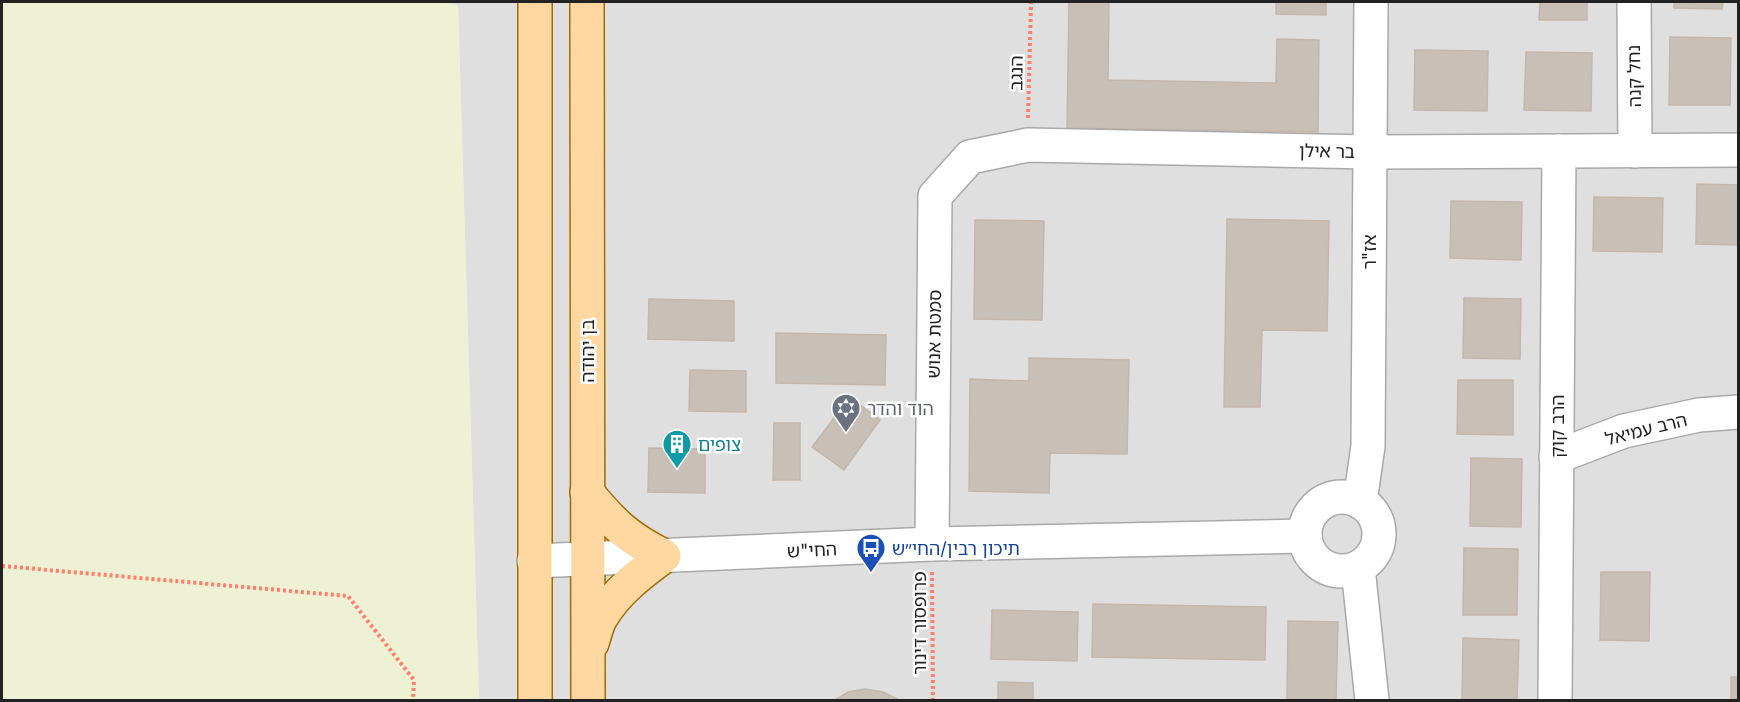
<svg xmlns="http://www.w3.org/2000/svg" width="1740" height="702" viewBox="0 0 1740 702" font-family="Inter,'Noto Sans Hebrew',sans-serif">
  <rect width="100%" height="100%" fill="#f2efe9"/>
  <polygon fill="#e0dfdf" points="438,2 1738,2 1738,700 479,700 458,5"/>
  <polygon fill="#eef1d4" points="2,2 438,2 458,5 479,700 2,700"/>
  <g fill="#c8bfb7" stroke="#c5b6aa" stroke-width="1.5">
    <polygon points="1069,2 1109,2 1108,80 1276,83 1277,39 1319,40 1318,132 1067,128"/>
    <polygon points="1276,2 1326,2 1326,15 1276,14"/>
    <polygon points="1540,2 1587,2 1587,20 1539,20"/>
    <polygon points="1674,2 1723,2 1722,9 1674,8"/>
    <polygon points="1670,37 1731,38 1730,105 1669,105"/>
    <polygon points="1415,50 1488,51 1487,111 1414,110"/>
    <polygon points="1526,52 1592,53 1591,111 1524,110"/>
    <polygon points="1697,184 1738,185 1738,245 1696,244"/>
    <polygon points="1594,197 1663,198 1662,252 1593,251"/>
    <polygon points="1451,201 1522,202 1521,260 1450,258"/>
    <polygon points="1227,219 1329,221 1327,331 1262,330 1260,407 1224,407"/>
    <polygon points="975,220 1044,221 1042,320 974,319"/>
    <polygon points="1464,298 1521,299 1520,359 1463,358"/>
    <polygon points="649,299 734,301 734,341 648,339"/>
    <polygon points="776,333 886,335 885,385 776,383"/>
    <polygon points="1029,358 1129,360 1127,454 1050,453 1049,493 969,491 970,379 1029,381"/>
    <polygon points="690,370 746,371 746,412 689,411"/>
    <polygon points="1458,380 1513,380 1513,435 1457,434"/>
    <polygon points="850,397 880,420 844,470 812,447"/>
    <polygon points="774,423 800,423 800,480 773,480"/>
    <polygon points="649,448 705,449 705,493 648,492"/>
    <polygon points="1471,458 1522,459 1521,527 1470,526"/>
    <polygon points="1464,548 1518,549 1517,615 1463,615"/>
    <polygon points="1601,572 1650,572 1649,641 1600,640"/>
    <polygon points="1093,604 1266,607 1265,660 1092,657"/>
    <polygon points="992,610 1078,612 1077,661 991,659"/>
    <polygon points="1288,621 1338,622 1336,700 1287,700"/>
    <polygon points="1463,638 1519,640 1517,700 1462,700"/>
    <rect x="1731" y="677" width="7" height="23"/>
    <polygon points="998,682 1033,683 1033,700 998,700"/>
    <polygon points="865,689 883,692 899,700 835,700 848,692"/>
  </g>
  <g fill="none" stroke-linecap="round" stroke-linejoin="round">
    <g stroke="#a9a9a9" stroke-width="36">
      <g id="minor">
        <polyline points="1634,2 1635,151"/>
        <polyline points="1556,457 1624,431 1699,415 1738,412"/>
        <circle cx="1342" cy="534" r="37"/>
        <polyline points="1360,502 1368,446 1371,2"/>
        <polyline points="932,544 935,196 970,157 1028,145 1370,152 1738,150"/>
        <polyline points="534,561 932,544 1305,536"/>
        <polyline points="1358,568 1372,700"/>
        <polyline points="1555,700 1559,151"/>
      </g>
    </g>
    <g stroke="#a06d00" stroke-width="36">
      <g id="major">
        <polyline points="535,2 535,700"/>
        <polyline points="587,2 588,700"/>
        <path d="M587,492C613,524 628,538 664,556C641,573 617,591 602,616C597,623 595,634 592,643"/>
      </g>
    </g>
    <g stroke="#ff7e6d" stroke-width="4" stroke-dasharray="3 3" stroke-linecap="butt">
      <polyline points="1028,118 1031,2"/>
      <polyline points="2,566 348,596 414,680 413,700"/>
      <polyline points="932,572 933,700"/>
    </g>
    <use href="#minor" stroke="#fff" stroke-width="33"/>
    <use href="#major" stroke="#ffd8a1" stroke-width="33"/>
  </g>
  <defs>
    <g id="synagogue-pin" transform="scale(1.5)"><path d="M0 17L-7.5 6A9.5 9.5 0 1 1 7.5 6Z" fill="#6b7280" stroke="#fff"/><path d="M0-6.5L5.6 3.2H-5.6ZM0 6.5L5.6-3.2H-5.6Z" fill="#fff"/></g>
    <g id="building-pin" transform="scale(1.5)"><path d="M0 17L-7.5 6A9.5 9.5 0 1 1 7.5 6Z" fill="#0f9aa8" stroke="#fff"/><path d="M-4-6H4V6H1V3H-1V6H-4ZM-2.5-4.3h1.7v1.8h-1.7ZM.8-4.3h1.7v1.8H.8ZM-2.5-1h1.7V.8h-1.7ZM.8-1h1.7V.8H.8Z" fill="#fff"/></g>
    <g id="bus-pin" transform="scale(1.5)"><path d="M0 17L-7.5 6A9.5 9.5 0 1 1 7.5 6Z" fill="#1a4fb4" stroke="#fff"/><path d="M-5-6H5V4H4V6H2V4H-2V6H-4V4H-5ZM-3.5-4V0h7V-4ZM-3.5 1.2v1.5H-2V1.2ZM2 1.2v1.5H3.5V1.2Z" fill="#fff"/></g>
  </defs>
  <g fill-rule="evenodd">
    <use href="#synagogue-pin" x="846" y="408"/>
    <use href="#building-pin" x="677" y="444"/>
    <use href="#bus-pin" x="871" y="548"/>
  </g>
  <g text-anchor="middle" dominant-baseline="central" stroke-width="5" stroke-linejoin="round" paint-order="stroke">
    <g font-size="18" fill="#222" stroke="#fff">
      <text transform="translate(1016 73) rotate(-89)">הנגב</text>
      <text transform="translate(1634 76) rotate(-91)">נחל קנה</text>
      <text transform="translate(1327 151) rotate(1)">בר אילן</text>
      <text transform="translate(1369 252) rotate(-90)">אז"ר</text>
      <text transform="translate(934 334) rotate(-89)">סמטת אנוש</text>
      <text transform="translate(587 351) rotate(-90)">בן יהודה</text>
      <text transform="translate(1557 426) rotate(-90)">הרב קוק</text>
      <text transform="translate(1646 429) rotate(-14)">הרב עמיאל</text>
      <text transform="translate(812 550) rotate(-3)">החי"ש</text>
      <text transform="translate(919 623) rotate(-90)">פרופסור דינור</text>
    </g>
    <g font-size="18" fill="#5b616d" stroke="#fff" text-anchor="start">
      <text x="867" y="408">הוד והדר</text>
    </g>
    <g font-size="18" fill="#0d838f" stroke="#fff" text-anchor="start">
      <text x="698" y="444">צופים</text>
    </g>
    <g font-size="18" fill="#164399" stroke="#fff" text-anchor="start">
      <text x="892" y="548">תיכון רבין/החי״ש</text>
    </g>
  </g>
  <rect width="1740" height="702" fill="none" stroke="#222222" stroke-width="6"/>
</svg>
